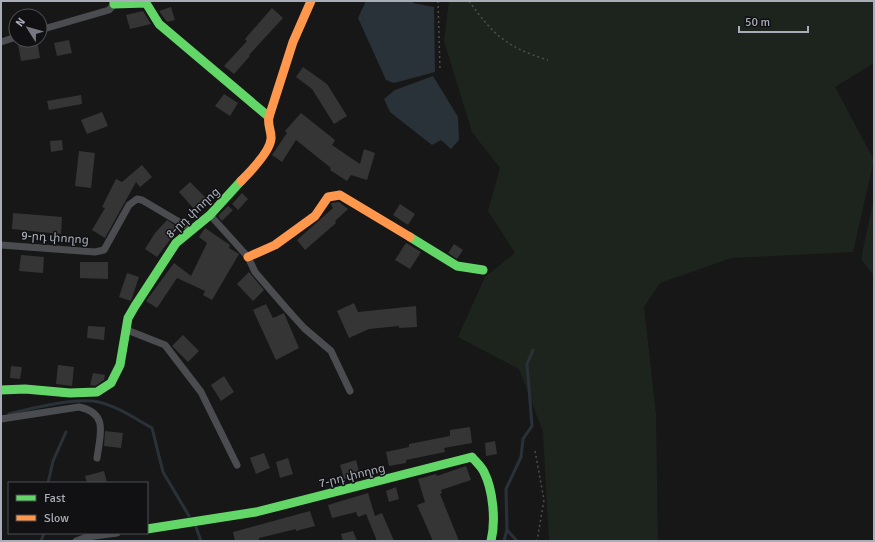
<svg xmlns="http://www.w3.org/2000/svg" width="875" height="542" viewBox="0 0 875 542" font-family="Signika,'Noto Sans Armenian',sans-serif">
  <rect width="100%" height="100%" fill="#171717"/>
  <g fill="#1d241e">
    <polygon points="449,1 874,1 874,63 835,87 874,160 853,252 731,258 660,283 644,307 656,415 658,541 549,541 543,432 519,369 458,337 485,277 515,253 488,211 500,168 472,132 444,41"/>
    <polygon points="874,198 874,276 861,259"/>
  </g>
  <g fill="#2a3239">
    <polygon points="366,1 413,1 413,3 434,7 435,72 394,83 386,80 358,18"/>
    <polygon points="433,76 458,117 459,140 451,149 441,140 432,145 390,112 384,99 395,90"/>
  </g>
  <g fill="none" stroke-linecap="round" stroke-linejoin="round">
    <g stroke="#2a3239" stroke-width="3">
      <path d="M9,414C32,408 70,399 93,401C114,404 134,418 152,428L163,472L189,516"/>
      <polyline points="48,483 53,461 66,432"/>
      <polyline points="196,527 201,541"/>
      <polyline points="507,530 517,541"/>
      <polyline points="41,541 44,533"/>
      <polyline points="504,541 507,530 506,489 521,457 523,439 532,426 527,364 533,350"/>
    </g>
  </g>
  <g fill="#353536">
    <polygon points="171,7 175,20 167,22 159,11"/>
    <polygon points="272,8 283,18 249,55 250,56 234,74 224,66 247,41 245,39"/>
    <polygon points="143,11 151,24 130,29 126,15"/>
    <polygon points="69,40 72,53 57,56 54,43"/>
    <polygon points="37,41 40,58 21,61 18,44"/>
    <polygon points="303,67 327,84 347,116 334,124 312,89 296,77"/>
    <polygon points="224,94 238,103 230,116 215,106"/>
    <polygon points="81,95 82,104 49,110 47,101"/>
    <polygon points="102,112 108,126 87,134 81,120"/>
    <polygon points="301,113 335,140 332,145 360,164 364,149 375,153 367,180 351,175 347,181 330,170 331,168 296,140 282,162 272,155 287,133 285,131"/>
    <polygon points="62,140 63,150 51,152 50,141"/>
    <polygon points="79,151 95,153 91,188 75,186"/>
    <polygon points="142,165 152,177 140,187 136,182 105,238 92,230 105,208 102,207 116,179 122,182"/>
    <polygon points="190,182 206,198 194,209 179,192"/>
    <polygon points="242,193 248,199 238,210 232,204"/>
    <polygon points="339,202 348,209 335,221 336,223 305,250 297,240 333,208 331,205 332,203"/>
    <polygon points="400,204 415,214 408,225 393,215"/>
    <polygon points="228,206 233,210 222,221 218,216"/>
    <polygon points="13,213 62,217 61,234 12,229"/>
    <polygon points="167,220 179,228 157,257 145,249 155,233"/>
    <polygon points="205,228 230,245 229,248 239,254 212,300 203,295 205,291 177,278 157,308 146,301 174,263 191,276 207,243 199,237"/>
    <polygon points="406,243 421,252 410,269 395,260"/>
    <polygon points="454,244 463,250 457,259 448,253"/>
    <polygon points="21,255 44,257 43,273 19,271"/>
    <polygon points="80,262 108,262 108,279 80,278"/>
    <polygon points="249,272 264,290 253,301 237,284"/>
    <polygon points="127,273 139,277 131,301 119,297"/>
    <polygon points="354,303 358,312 416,306 417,327 399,328 399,326 369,329 349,338 337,311"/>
    <polygon points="266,304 273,318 284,313 299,348 276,360 253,310"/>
    <polygon points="88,326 105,327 104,340 87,338"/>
    <polygon points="183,335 199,351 188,362 172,346"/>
    <polygon points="58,365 74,367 72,386 56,384"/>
    <polygon points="11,366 22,367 20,379 10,378"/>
    <polygon points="93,373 105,375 104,380 95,386 90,385"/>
    <polygon points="224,376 234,392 221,401 211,385"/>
    <polygon points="470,427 472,443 444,448 445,452 406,460 406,463 389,466 386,452 409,447 409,444 450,436 450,430"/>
    <polygon points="105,431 123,433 121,448 104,446"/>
    <polygon points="495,441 497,454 486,456 485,443"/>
    <polygon points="264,453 270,468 256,474 250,458"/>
    <polygon points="288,458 293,474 280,478 276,462"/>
    <polygon points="356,460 360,475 344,479 340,465"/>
    <polygon points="466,466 471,480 441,490 442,493 440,494 459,541 433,541 417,505 425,502 418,479 436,474 437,476"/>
    <polygon points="104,471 107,483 87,483 85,476"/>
    <polygon points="396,487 399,499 389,502 386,491"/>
    <polygon points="368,493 375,516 382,513 394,541 377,541 366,514 358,517 356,512 332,518 328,505"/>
    <polygon points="310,511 315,526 296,531 296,529 259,538 259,541 235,541 233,532"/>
    <polygon points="353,531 357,541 343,541 341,534"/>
  </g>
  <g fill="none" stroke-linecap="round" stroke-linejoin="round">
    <g stroke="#4d4e52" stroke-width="1.5" stroke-dasharray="2 3" stroke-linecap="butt">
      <polyline points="438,1 440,69"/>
      <path d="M469,1C493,35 508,48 548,60"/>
      <polyline points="535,451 544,500 537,541"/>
    </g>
    <g stroke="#4b4c50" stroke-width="7">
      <polyline points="40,30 109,10 117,1"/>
      <polyline points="1,42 16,37"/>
      <polyline points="210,215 248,257 255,272 286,308 304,328 331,351 350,391"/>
      <polyline points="1,245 95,252 104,250 129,205 137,199 142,200 191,229"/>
      <polyline points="127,330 165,345 201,392 237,465"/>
      <path d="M1,419L79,407C109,413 100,435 97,458"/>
      <polyline points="76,541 87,537 117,533"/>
    </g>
    <g stroke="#63d668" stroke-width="9">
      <polyline points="114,1 114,4 146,3 159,24 269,117"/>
      <polyline points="410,237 457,266 483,270"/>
      <polyline points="1,390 25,389 70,393 97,392 111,383 120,365 128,318 135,306 176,243 210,215 241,181"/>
      <path d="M147,529L256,512L472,457C476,462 481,466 484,472C493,490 496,521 491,541"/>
    </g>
    <g stroke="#ff974d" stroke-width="9">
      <path d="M241,181C249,173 270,151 271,139C272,132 267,125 269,117L293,42L311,1"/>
      <polyline points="248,257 275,245 315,216 328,197 340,195 410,237"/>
    </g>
  </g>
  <g text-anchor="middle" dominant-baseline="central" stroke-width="3" stroke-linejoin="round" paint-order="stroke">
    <g font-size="12" fill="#a8adb8" stroke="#111113">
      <text transform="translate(193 213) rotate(-43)">8-րդ փողոց</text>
      <text transform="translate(55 238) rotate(4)">9-րդ փողոց</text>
      <text transform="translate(352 476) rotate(-14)">7-րդ փողոց</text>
    </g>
  </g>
  <rect width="875" height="542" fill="none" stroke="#a8adb8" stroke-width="4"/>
  <rect x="8" y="482" width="140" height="52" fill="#111113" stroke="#4d4f55"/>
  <rect x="16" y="495" width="20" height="6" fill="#63d668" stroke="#4d4f55"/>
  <text x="44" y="502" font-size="12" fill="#a8adb8">Fast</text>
  <rect x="16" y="515" width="20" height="6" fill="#ff974d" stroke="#4d4f55"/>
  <text x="44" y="522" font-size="12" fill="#a8adb8">Slow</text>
  <g transform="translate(28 28) rotate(307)"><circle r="19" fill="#111113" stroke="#4d4f55"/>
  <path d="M0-3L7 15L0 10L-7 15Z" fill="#757880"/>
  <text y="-6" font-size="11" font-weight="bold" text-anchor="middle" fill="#a8adb8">N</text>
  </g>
  <path d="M739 26v6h69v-6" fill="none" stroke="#a8adb8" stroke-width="2"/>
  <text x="745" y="26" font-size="12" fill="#a8adb8" stroke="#111113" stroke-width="3" paint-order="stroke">50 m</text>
</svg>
